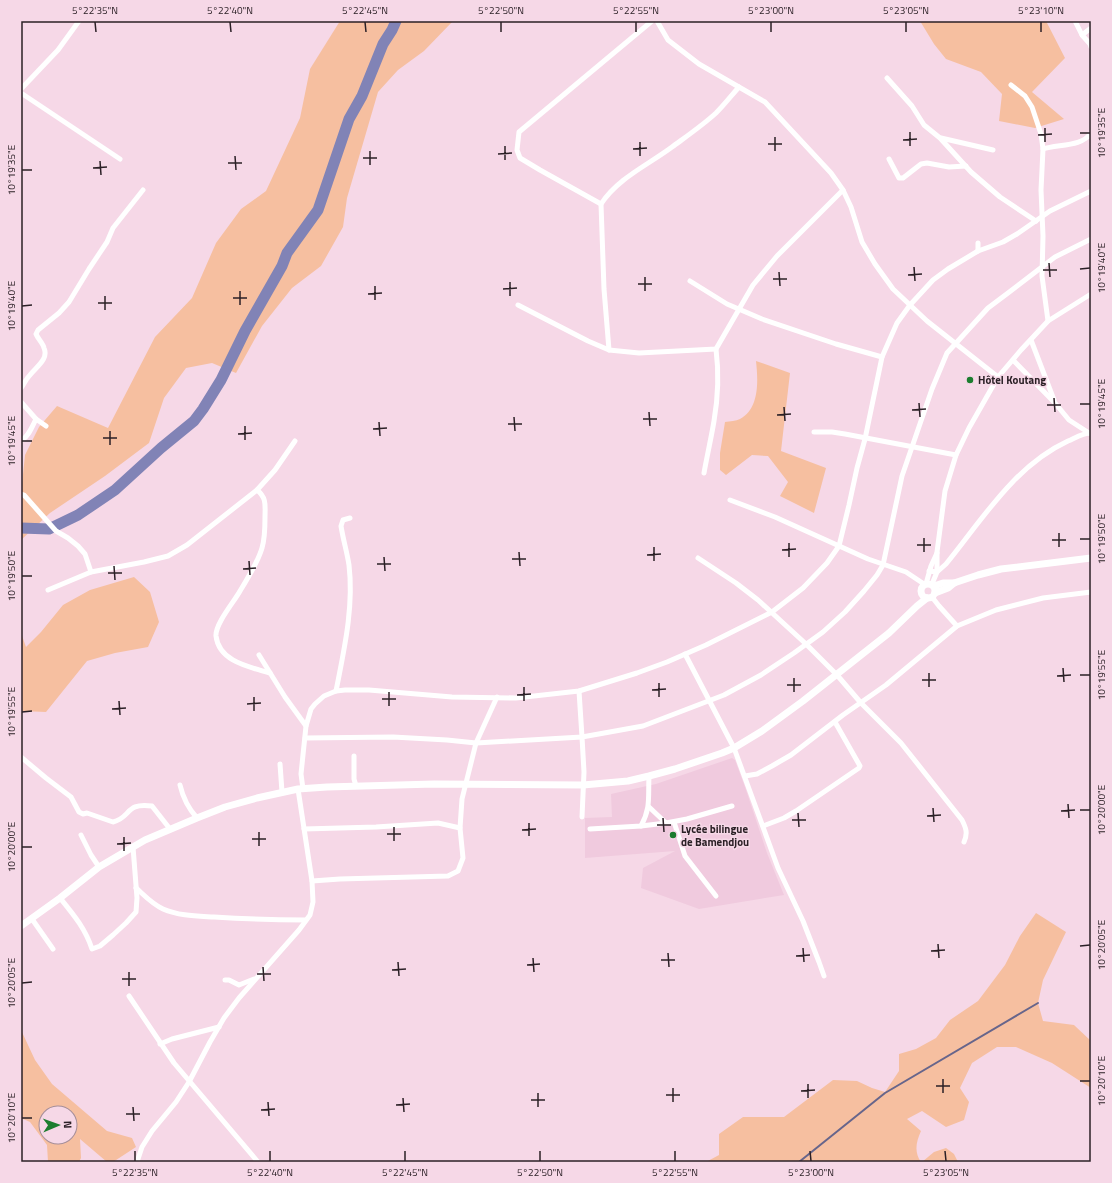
<svg xmlns="http://www.w3.org/2000/svg" width="1112" height="1183" viewBox="0 0 1112 1183" font-family="'Titillium Web',sans-serif">
  <rect width="100%" height="100%" fill="#f6d8e7"/>
  <polygon fill="#f0cade" points="732,758 735,760 745,787 767,853 784,895 699,909 641,888 643,868 675,851 585,858 585,818 612,817 611,794 656,784"/>
  <g fill="#f6bfa0" fill-rule="evenodd">
    <polygon points="340,21 453,21 424,51 398,70 378,92 347,198 343,227 321,266 292,288 262,326 236,373 212,363 186,368 164,398 149,443 105,476 50,513 21,540 21,487 22,484 25,455 39,427 57,406 108,428 155,337 192,298 216,243 241,209 266,191 300,118 310,69"/>
    <polygon points="920,21 1046,21 1065,58 1032,92 1064,119 1035,128 999,121 1002,94 981,72 946,59 934,44"/>
    <path d="M756,361L790,373L781,451L826,468L814,513L780,496L788,482L768,456L752,455L726,475L720,470V453L725,422C730,421 736,421 740,419C760,408 758,380 756,361Z"/>
    <polygon points="134,577 150,592 159,622 148,647 115,653 87,661 46,712 21,711 21,633 26,647 41,632 63,605 90,590"/>
    <path d="M1036,913L1066,932L1043,980L1038,1003L1043,1021L1074,1025L1091,1041V1088L1052,1063L1016,1047H997L972,1063L960,1088L969,1102L964,1120L946,1127L922,1111L907,1119L921,1131C916,1142 914,1152 921,1162H706L719,1155V1134L743,1117H784L833,1080L857,1081L872,1088L885,1092L899,1071V1054L916,1049L936,1038L950,1020L978,1001L1005,965L1020,936Z"/>
    <path d="M21,1030L35,1060L52,1084L107,1131L132,1138L136,1147L113,1162H107L80,1139L81,1158L79,1162H48L47,1145L30,1122L21,1118ZM46,1113H70V1137H46Z"/>
    <polygon points="946,1148 954,1154 958,1162 922,1162 934,1152"/>
  </g>
  <g fill="none" stroke-linecap="round" stroke-linejoin="round">
    <polyline stroke="#67658b" stroke-width="2" points="799,1162 885,1093 1038,1003"/>
    <polyline stroke="#8183b6" stroke-width="11" points="21,528 49,529 78,515 115,490 161,448 194,421 203,409 221,380 245,331 282,266 287,253 318,210 349,119 362,96 383,44 392,30 396,21"/>
    <g stroke="#fff" stroke-width="5">
      <polyline points="657,21 668,40 699,64 765,102 831,173 843,190 851,207 862,242 875,264 893,289 927,321 998,377"/>
      <polyline points="1075,21 1082,35 1090,44 1091,47"/>
      <polyline points="1082,35 1091,28"/>
      <polyline points="887,78 912,106 924,125 940,138 971,172 1000,197 1036,221"/>
      <polyline points="1011,85 1025,96 1032,107 1041,134 1043,149 1041,190 1043,236 1042,276 1048,321"/>
      <polyline points="21,89 58,50 79,21"/>
      <polyline points="21,93 120,159"/>
      <polyline points="941,138 993,150"/>
      <path d="M1043,149C1058,144 1082,147 1091,133"/>
      <polyline points="889,159 899,178 903,178 921,164 927,163 949,167 966,166"/>
      <polyline points="601,204 540,170 520,158 517,150 519,132 652,21"/>
      <polyline points="978,243 978,251"/>
      <polyline points="690,281 727,304 762,319 836,344 882,357"/>
      <polyline points="518,305 588,341 609,350 639,353 716,349 753,285 777,256 843,190"/>
      <polyline points="1031,340 1054,400"/>
      <path d="M609,350L604,289L601,204C618,178 648,165 672,147C687,136 703,125 716,113C724,105 731,96 739,87"/>
      <polyline points="1013,360 1055,403 1069,420 1089,433"/>
      <path d="M21,388C24,384 26,379 30,375C36,367 49,359 44,348C43,343 38,339 36,334L38,330L59,313L69,302L89,269L107,242L113,228L143,190"/>
      <polyline points="21,402 36,419 46,426"/>
      <polyline points="814,432 832,432 845,434 956,455"/>
      <path d="M21,441C29,436 32,427 36,419"/>
      <path d="M704,473C707,456 711,439 714,421C718,398 719,373 716,349"/>
      <path d="M257,490C267,498 265,506 265,517C265,527 265,538 262,548C258,562 248,578 240,591C234,602 215,624 216,636C219,662 250,667 270,673"/>
      <polyline points="21,494 24,495 56,531 68,538 78,546 85,554 91,572"/>
      <polyline points="730,500 775,517 868,559 906,572 924,584"/>
      <path d="M698,558L736,583L758,600L806,644L837,675L861,703L901,743L962,820C966,828 968,833 964,842"/>
      <path d="M929,571L937,572L946,564C982,520 1014,466 1068,441C1075,438 1083,433 1091,433"/>
      <polyline points="926,584 931,566 937,553"/>
      <polyline points="932,584 937,572 937,552 945,491 956,455 969,428 998,377 1021,350 1048,321 1091,294"/>
      <polyline points="48,590 91,572 144,562 168,556 187,545 257,490 275,470 295,441"/>
      <polyline points="932,597 939,606 957,626"/>
      <polyline points="685,654 734,748 778,868 803,921 819,962 824,976"/>
      <polyline points="259,655 285,697 306,726 301,774 303,789"/>
      <path d="M336,691C344,650 354,607 349,565C347,552 343,539 341,526L343,520L350,518"/>
      <polyline points="306,726 311,709 315,704 324,696 336,691 345,690 369,690 452,697 516,698 579,691 637,673 667,662 706,645 772,612 803,588 827,563 839,546 849,505 857,468 865,439 882,357 897,323 910,305 933,280 948,269 978,251 1003,242 1017,234 1050,211 1091,191"/>
      <polyline points="305,738 393,737 447,740 476,743 582,737 579,691"/>
      <polyline points="354,756 354,779 356,786"/>
      <path d="M21,757L46,778L71,797L79,812L83,814L87,813L113,822C131,818 125,802 152,806L170,829"/>
      <polyline points="280,764 282,792"/>
      <polyline points="745,776 757,774 772,766 791,755 843,715 886,685 957,626 996,610 1043,598 1091,592"/>
      <path d="M180,785C183,798 188,808 197,818"/>
      <polyline points="649,807 666,823 687,819 732,806"/>
      <polyline points="582,817 584,772 582,737 643,726 724,695 761,675 794,653 823,632 845,612 864,591 877,575 883,565 902,476 932,389 947,353 988,308 1008,293 1055,257 1091,239"/>
      <polyline points="674,822 685,856 716,896"/>
      <polyline points="641,826 666,823"/>
      <polyline points="763,826 784,818 796,811 859,768 860,766 835,722"/>
      <polyline points="304,829 376,827 438,823 460,828"/>
      <path d="M590,829L641,826C651,808 648,797 649,776"/>
      <polyline points="81,835 91,855 99,867"/>
      <polyline points="312,881 340,879 448,876 458,871 463,858 460,828 462,799 476,743 497,697"/>
      <path d="M136,888C144,895 152,904 163,909C179,916 197,916 214,917C245,919 276,920 306,920"/>
      <path d="M60,898C73,914 85,928 92,949L100,946L113,935L126,923L136,912L137,898L133,847"/>
      <polyline points="32,919 53,949"/>
      <polyline points="225,980 229,980 239,985 254,979"/>
      <polyline points="129,996 174,1063 258,1162"/>
      <polyline points="160,1044 172,1039 219,1027"/>
      <polyline points="137,1162 142,1147 152,1131 176,1102 189,1082 210,1042 224,1018 239,998 299,930 310,915 313,902 312,881 298,789"/>
    </g>
    <g stroke="#fff" stroke-width="7">
      <circle cx="928" cy="591" r="7"/>
      <polyline points="934,586 943,583 954,583"/>
      <polyline points="935,593 948,588 954,583 978,575 1001,569 1091,558"/>
      <polyline points="21,926 60,898 99,867 133,847 145,840 197,818 225,807 257,798 298,789 327,787 434,784 583,785 628,781 649,776 675,769 722,753 734,748 762,731 803,701 889,633 917,606 927,598"/>
    </g>
  </g>
  <path fill="none" stroke="#2b2026" stroke-width="1.5" d="M95,22L96,32M230,22L231,32M365,22L366,32M501,22V32M636,22V32M771,22V32M906,22V32M1041,22V32M1045,128V142M910,132V146M1080,133H1090M1038,135L1052,134M775,137V151M903,140L917,139M640,142V156M768,144H782M505,146V160M633,149L647,148M370,151V165M498,154L512,153M235,156L236,170M363,158H377M100,161L101,175M228,163H242M93,168L107,167M22,170H32M1049,263L1050,277M914,267L915,281M1080,269L1090,268M1043,270H1057M779,272L780,286M908,275L922,274M645,277V291M773,279H787M510,282V296M638,284H652M375,286V300M503,289L517,288M240,291V305M368,294L382,293M105,296V310M233,298H247M98,303H112M22,306L32,305M1054,398L1055,412M919,403L920,417M1080,404H1090M1047,405H1061M784,407L785,421M912,410L926,409M649,412L650,426M777,415L791,414M514,417L515,431M643,419H657M379,422L380,436M508,424H522M245,426V440M373,429L387,428M110,431V445M238,434L252,433M103,438H117M22,441H32M1059,533V547M924,538V552M1080,539H1090M1052,540H1066M789,543V557M917,545H931M654,547V561M782,550L796,549M519,552L520,566M647,555L661,554M384,557L385,571M512,559H526M249,561L250,575M377,564H391M114,566L115,580M243,569L256,568M108,573H122M22,576H32M1063,668L1064,682M929,673V687M1080,675H1090M1057,676L1071,675M794,678V692M922,680H936M659,683V697M787,685H801M524,687V701M652,690L666,689M389,692V706M517,695L531,694M254,697V711M382,699H396M119,701L120,715M247,704L261,703M112,709L126,708M22,712L32,711M1068,804L1069,818M933,808L934,822M1080,810H1090M1061,811L1075,810M798,813L799,827M927,816L941,815M663,818L664,832M792,820H806M529,823V836M657,825H671M394,827V841M522,830L536,829M259,832V846M387,834H401M124,837V851M252,839H266M117,844L131,843M22,847H32M938,944L939,958M1080,946L1090,945M803,948L804,962M931,951L945,950M668,953L669,967M796,956L810,955M533,958L534,972M661,960H675M398,962L399,976M527,965L540,964M263,967L264,981M392,970L406,969M129,972V986M257,974H271M122,979H136M22,983L32,982M943,1079V1093M1080,1081H1090M808,1084V1098M936,1086H950M673,1088V1102M801,1091L815,1090M538,1093V1107M666,1095H680M403,1098L404,1112M531,1100H545M268,1102L269,1116M396,1105L410,1104M133,1107L134,1121M261,1110L275,1109M126,1114H140M22,1118H32M135,1151V1161M270,1151V1161M405,1151V1161M540,1151V1161M675,1151V1161M810,1151L811,1161M945,1151L946,1161"/>
  <g fill="#1c7d2f" stroke="#f6d8e7" stroke-width="1.5">
    <circle cx="970" cy="380" r="4"/>
    <circle cx="673" cy="835" r="4"/>
  </g>
  <g text-anchor="middle" dominant-baseline="central" stroke-width="3" stroke-linejoin="round" paint-order="stroke">
    <g font-size="11" font-weight="bold" fill="#2b2026" stroke="#f6d8e7" text-anchor="start">
      <text x="978" y="380">Hôtel Koutang</text>
      <text x="681" y="829">Lycée bilingue<tspan x="681" dy="13">de Bamendjou</tspan></text>
    </g>
  </g>
  <rect width="1112" height="1183" fill="none" stroke="#f6d8e7" stroke-width="44"/>
  <g transform="translate(58 1125) rotate(88)"><circle r="19" fill="#f6d8e7" stroke="#a58e9a"/>
  <path d="M0-3L7 15L0 10L-7 15Z" fill="#1c7d2f"/>
  <text y="-6" font-size="11" font-weight="bold" text-anchor="middle" fill="#2b2026">N</text>
  </g>
  <rect x="22" y="22" width="1068" height="1139" fill="none" stroke="#2b2026" stroke-width="1.5"/>
  <g font-size="10" text-anchor="middle" fill="#2b2026">
    <text x="95" y="14">5°22'35"N</text>
    <text x="230" y="14">5°22'40"N</text>
    <text x="365" y="14">5°22'45"N</text>
    <text x="501" y="14">5°22'50"N</text>
    <text x="636" y="14">5°22'55"N</text>
    <text x="771" y="14">5°23'00"N</text>
    <text x="906" y="14">5°23'05"N</text>
    <text x="1041" y="14">5°23'10"N</text>
    <text transform="translate(1101 133) rotate(-90)" y="4">10°19'35"E</text>
    <text transform="translate(11 170) rotate(-90)" y="4">10°19'35"E</text>
    <text transform="translate(1101 268) rotate(-90)" y="4">10°19'40"E</text>
    <text transform="translate(11 306) rotate(-90)" y="4">10°19'40"E</text>
    <text transform="translate(1101 404) rotate(-90)" y="4">10°19'45"E</text>
    <text transform="translate(11 441) rotate(-90)" y="4">10°19'45"E</text>
    <text transform="translate(1101 539) rotate(-90)" y="4">10°19'50"E</text>
    <text transform="translate(11 576) rotate(-90)" y="4">10°19'50"E</text>
    <text transform="translate(1101 675) rotate(-90)" y="4">10°19'55"E</text>
    <text transform="translate(11 712) rotate(-90)" y="4">10°19'55"E</text>
    <text transform="translate(1101 810) rotate(-90)" y="4">10°20'00"E</text>
    <text transform="translate(11 847) rotate(-90)" y="4">10°20'00"E</text>
    <text transform="translate(1101 945) rotate(-90)" y="4">10°20'05"E</text>
    <text transform="translate(11 983) rotate(-90)" y="4">10°20'05"E</text>
    <text transform="translate(1101 1081) rotate(-90)" y="4">10°20'10"E</text>
    <text transform="translate(11 1118) rotate(-90)" y="4">10°20'10"E</text>
    <text x="135" y="1176">5°22'35"N</text>
    <text x="270" y="1176">5°22'40"N</text>
    <text x="405" y="1176">5°22'45"N</text>
    <text x="540" y="1176">5°22'50"N</text>
    <text x="675" y="1176">5°22'55"N</text>
    <text x="811" y="1176">5°23'00"N</text>
    <text x="946" y="1176">5°23'05"N</text>
  </g>
</svg>
